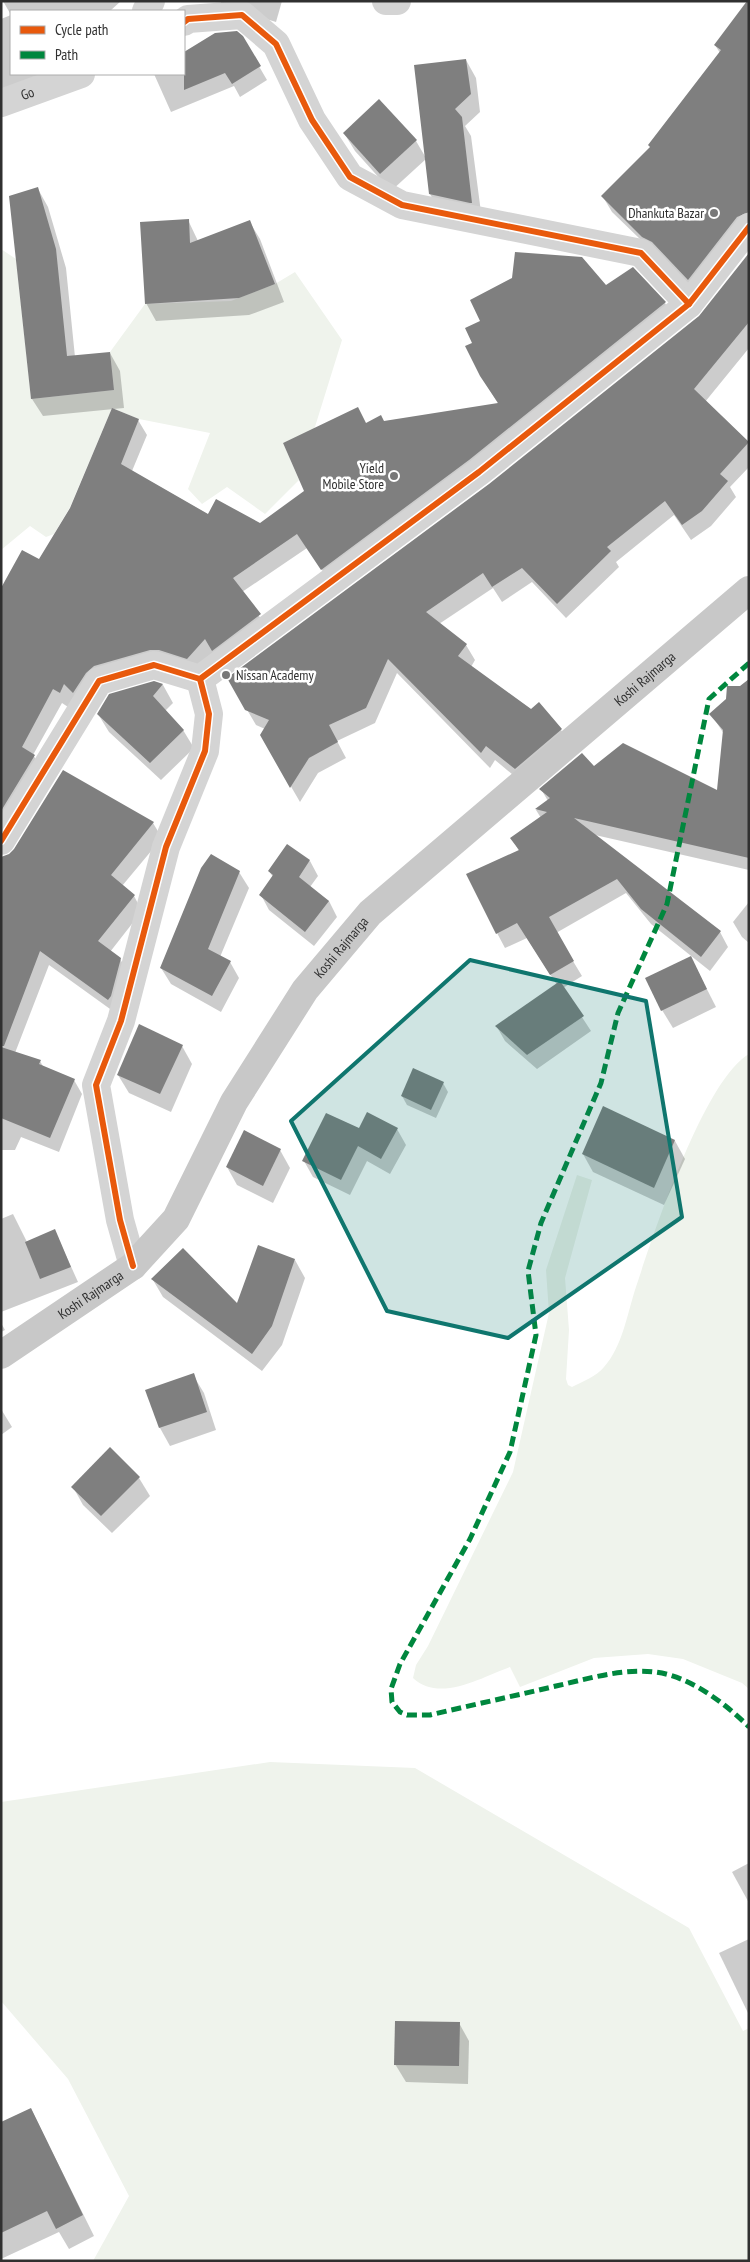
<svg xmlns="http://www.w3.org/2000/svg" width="750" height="2262" viewBox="0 0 750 2262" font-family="'PT Sans Narrow',sans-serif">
  <rect width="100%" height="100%" fill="#fff"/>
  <g fill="#eff3ec">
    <polygon points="1,249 16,259 31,399 114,390 110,352 145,304 231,301 275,284 295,272 342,340 314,430 283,443 299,480 265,514 227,487 202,504 188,489 210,433 139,419 112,408 70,507 54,534 46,537 30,526 1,550"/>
    <path d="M749,1054V1689L742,1683L683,1659L648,1654L594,1658L520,1687L510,1667C482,1677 440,1703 413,1678L416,1665L428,1646L513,1472L549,1313L546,1270L577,1175L592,1180L565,1278L569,1330L566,1379L568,1385L572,1387C582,1382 597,1376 604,1367C622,1347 627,1315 635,1290C653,1236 703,1081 749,1054Z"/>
    <polygon points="270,1762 415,1768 689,1928 743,2031 749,2028 749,2261 93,2261 129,2196 68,2079 1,2001 1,1802"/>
  </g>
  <g fill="#0003">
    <polygon points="3,1 121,1 110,11 11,11 11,74 41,74 1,93 1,19 11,15"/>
    <polygon points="220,1 282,1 276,22 223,6"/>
    <polygon points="749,1 749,231 697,294 612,212 603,197 651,147 720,53 715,45"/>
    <polygon points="215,34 242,37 267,80 240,97 234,86 171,112 154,74 184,74 184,53"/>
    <polygon points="466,60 476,78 480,112 465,126 471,136 482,220 440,212 430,194 426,159 391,191 355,151 344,133 416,141 426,158"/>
    <polygon points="38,189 48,207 66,268 75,357 110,353 120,371 124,408 43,416 32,399"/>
    <polygon points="188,220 198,241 249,221 260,239 284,302 249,315 156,321 146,303"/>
    <polygon points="749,255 749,348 705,402 749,444 749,467 730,487 736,497 711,526 691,540 674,515 616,562 619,567 566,618 532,582 502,602 493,588 439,624 466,645 475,660 471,667 561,730 570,745 524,784 495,760 490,768 397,673 375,723 337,741 346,758 318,773 300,802 261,735 265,729 256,725 229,679 490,485 700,317"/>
    <polygon points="633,269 665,303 673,318 331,583 307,548 242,592 269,630 196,673 168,664 68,707 62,703 33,755 43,770 1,839 1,590 39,561 138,420 147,435 132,471 209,515 260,525 306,492 366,424 499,405 481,376"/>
    <polygon points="154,683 163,685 173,703 165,711 183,730 194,748 161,780 109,732 98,714"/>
    <polygon points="749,697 749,870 595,835 720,932 728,947 710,971 651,924 626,893 556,933 582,976 563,988 591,1031 537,1069 505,1041 497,1027 557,985 527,938 505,948 497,933 519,851 512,838 541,818 536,810 548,801 541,789 594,768 718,792 724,734 711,714"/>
    <polygon points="153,823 162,838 122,886 134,896 142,911 110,952 120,959 129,974 117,1014 49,965 15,1053 40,1061 44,1068 74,1080 82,1094 59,1152 21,1137 15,1150 1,1150 1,858"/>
    <polygon points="310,861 318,876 310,887 329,901 337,917 314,946 269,910 261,895 273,877 269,871"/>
    <polygon points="239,872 249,888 220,957 230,962 239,978 221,1012 171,984 161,968"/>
    <polygon points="749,902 749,943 742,937 733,922"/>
    <polygon points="691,958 716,1007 673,1028 662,1010"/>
    <polygon points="182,1046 192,1064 171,1112 129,1093 118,1075"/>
    <polygon points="443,1083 448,1092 436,1118 407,1105 402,1096"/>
    <polygon points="397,1129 406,1145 390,1174 367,1161 350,1195 313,1177 304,1161 359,1130"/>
    <polygon points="675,1141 685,1159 664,1205 593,1172 583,1154"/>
    <polygon points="280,1150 290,1168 273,1203 237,1185 227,1167"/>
    <polygon points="13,1214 27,1242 55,1231 78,1282 1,1312 1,1219"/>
    <polygon points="295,1260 305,1278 282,1345 262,1371 163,1297 153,1280 238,1305"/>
    <polygon points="1,1323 5,1330 1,1332"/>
    <polygon points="193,1375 204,1393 216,1430 170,1446 160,1428 147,1391"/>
    <polygon points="1,1409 12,1427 1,1435"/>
    <polygon points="139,1478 150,1496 112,1533 83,1505 73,1487"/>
    <polygon points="749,1863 749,1903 732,1872"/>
    <polygon points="749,1939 749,2013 748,2013 719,1953"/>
    <polygon points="459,2023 469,2041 468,2084 406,2082 395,2064"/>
    <polygon points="31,2109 94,2236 69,2249 59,2232 1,2259 1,2191"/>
  </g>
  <g fill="#7f7f7f">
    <polygon points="747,1 749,1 749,212 737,217 688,280 652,242 642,237 601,196 650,147 648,145 721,50 714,45"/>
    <polygon points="237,31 243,36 261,66 232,84 225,73 184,90 184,52 215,33"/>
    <polygon points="466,59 471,94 455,109 462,117 472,203 470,203 429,194 414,65"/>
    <polygon points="379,99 417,140 380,174 343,133"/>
    <polygon points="38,187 56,249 67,356 110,352 114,390 31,399 9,196"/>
    <polygon points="189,219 190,243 250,220 275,284 239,298 145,304 140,222"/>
    <polygon points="515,252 582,257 606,285 633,267 666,302 469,460 321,570 297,534 233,578 261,614 212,651 205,639 187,659 159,650 150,650 94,666 86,673 73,693 64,684 60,693 53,689 22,747 35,755 1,811 1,588 22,550 39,559 70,508 112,408 139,419 121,464 208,514 216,499 260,523 304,491 283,443 358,407 366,423 381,415 384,421 498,403 480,376 465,346 472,343 465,328 480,321 470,300 512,278"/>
    <polygon points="749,253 749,322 694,389 749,442 720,474 728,481 702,511 682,525 665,501 607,547 611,551 557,604 522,568 492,587 483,573 426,612 467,644 458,656 531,709 539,702 562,729 515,769 486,746 481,753 388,659 366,708 329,725 338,742 309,758 290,788 260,735 269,720 245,710 227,678 489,484 699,316"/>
    <polygon points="749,679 749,858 574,818 721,931 701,957 641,909 617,879 549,917 574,961 550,975 517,923 496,934 466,874 519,850 510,838 547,812 535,809 550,798 539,789 582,753 594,766 623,743 717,790 723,730 709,714 726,699 727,686 740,686"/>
    <polygon points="154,681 163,684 153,696 184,730 150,763 97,714 109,694"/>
    <polygon points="63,770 154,822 111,875 135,895 98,941 121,958 111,996 108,1000 40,951 4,1046 1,1046 1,857 9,854 14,849"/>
    <polygon points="287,844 310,860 299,877 329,901 305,932 259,895 273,875 268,871"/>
    <polygon points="211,854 240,871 208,949 231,961 212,996 160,968 201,868"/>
    <polygon points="691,956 707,989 661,1011 645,978"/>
    <polygon points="560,981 584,1016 527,1055 495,1026"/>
    <polygon points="139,1024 183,1045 160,1094 117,1075"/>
    <polygon points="1,1047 41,1060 39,1064 75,1079 50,1138 1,1118"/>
    <polygon points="413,1068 444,1082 431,1110 401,1096"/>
    <polygon points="603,1106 675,1140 654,1188 582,1154"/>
    <polygon points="367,1112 398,1128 381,1159 358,1146 341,1180 302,1161 326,1113 359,1128"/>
    <polygon points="244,1130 281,1149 263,1186 226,1167"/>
    <polygon points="55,1229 71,1267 40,1279 25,1242"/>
    <polygon points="258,1245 295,1259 272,1326 252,1354 151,1279 183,1248 237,1303"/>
    <polygon points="194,1373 207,1412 159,1428 145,1390"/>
    <polygon points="110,1447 140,1477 101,1516 71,1487"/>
    <polygon points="395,2021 460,2022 459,2066 394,2065"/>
    <polygon points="31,2108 83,2215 56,2229 47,2211 1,2233 1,2122"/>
  </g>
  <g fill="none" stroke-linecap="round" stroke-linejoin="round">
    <g stroke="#d4d4d4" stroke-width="28">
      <polyline points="386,1 397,1"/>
      <polyline points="146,11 151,1"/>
      <polyline points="184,22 188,19 242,15 276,44 312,120 350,177 402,205 641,253 689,304"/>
      <path id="s1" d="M1,103L81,74"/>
      <polyline points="1,841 99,681 154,665 200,679 479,472 689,304 749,227"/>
      <polyline points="133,1266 120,1220 96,1085 121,1021 166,847 205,751 209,714 200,679"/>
    </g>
    <path stroke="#c8c8c8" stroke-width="28" id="s2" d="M1,1355L133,1266L176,1219L234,1102L305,990L370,913L749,590"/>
    <path stroke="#00873e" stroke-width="5" stroke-dasharray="10 5" stroke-linecap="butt" d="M749,663L709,699L667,904L618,1013L601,1083L541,1223L528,1271L536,1335L510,1452L470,1539L400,1664L391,1689L392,1702L400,1712L407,1715H430C472,1705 514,1696 556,1686C587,1679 623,1668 655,1672C689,1676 725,1703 749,1727"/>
    <g stroke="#fff" stroke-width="9">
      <g id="cycleway">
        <polyline points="184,22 188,19 242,15 276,44 312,120 350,177 402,205 641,253 689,304"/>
        <polyline points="1,841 99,681 154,665 200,679 479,472 689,304 749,227"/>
        <polyline points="133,1266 120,1220 96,1085 121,1021 166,847 205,751 209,714 200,679"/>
      </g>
    </g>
    <use href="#cycleway" stroke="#e8590c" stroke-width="6"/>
  </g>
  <path fill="#0f766e" fill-opacity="0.2" stroke="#0f766e" stroke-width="4" stroke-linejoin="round" d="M470,960L646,1001L682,1217L508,1338L387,1311L291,1121Z"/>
  <g fill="#787878" stroke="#fff" stroke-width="2">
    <circle cx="714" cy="213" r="5"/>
    <circle cx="394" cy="476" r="5"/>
    <circle cx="226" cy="675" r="5"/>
  </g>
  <g text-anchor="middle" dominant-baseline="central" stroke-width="5" stroke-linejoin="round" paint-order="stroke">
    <g font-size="14" fill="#303030" stroke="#fff">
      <text stroke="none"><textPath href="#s1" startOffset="28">Go</textPath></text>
      <text stroke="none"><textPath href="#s2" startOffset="948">Koshi Rajmarga</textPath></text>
      <text stroke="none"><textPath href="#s2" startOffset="542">Koshi Rajmarga</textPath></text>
      <text stroke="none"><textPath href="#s2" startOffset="108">Koshi Rajmarga</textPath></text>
    </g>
    <g font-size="14" fill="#303030" stroke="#fff" text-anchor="end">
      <text x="704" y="213">Dhankuta Bazar</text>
      <text x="384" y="468">Yield<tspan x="384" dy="16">Mobile Store</tspan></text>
      <text x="236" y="675" text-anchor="start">Nissan Academy</text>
    </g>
  </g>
  <rect width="750" height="2262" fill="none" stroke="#303030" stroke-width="5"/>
  <rect x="10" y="10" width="175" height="65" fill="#ffffff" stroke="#acacac"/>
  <rect x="20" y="26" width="25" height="8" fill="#e8590c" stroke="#acacac"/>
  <text x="55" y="35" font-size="15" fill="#303030">Cycle path</text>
  <rect x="20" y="51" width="25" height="8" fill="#00873e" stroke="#acacac"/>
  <text x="55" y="60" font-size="15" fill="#303030">Path</text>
</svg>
